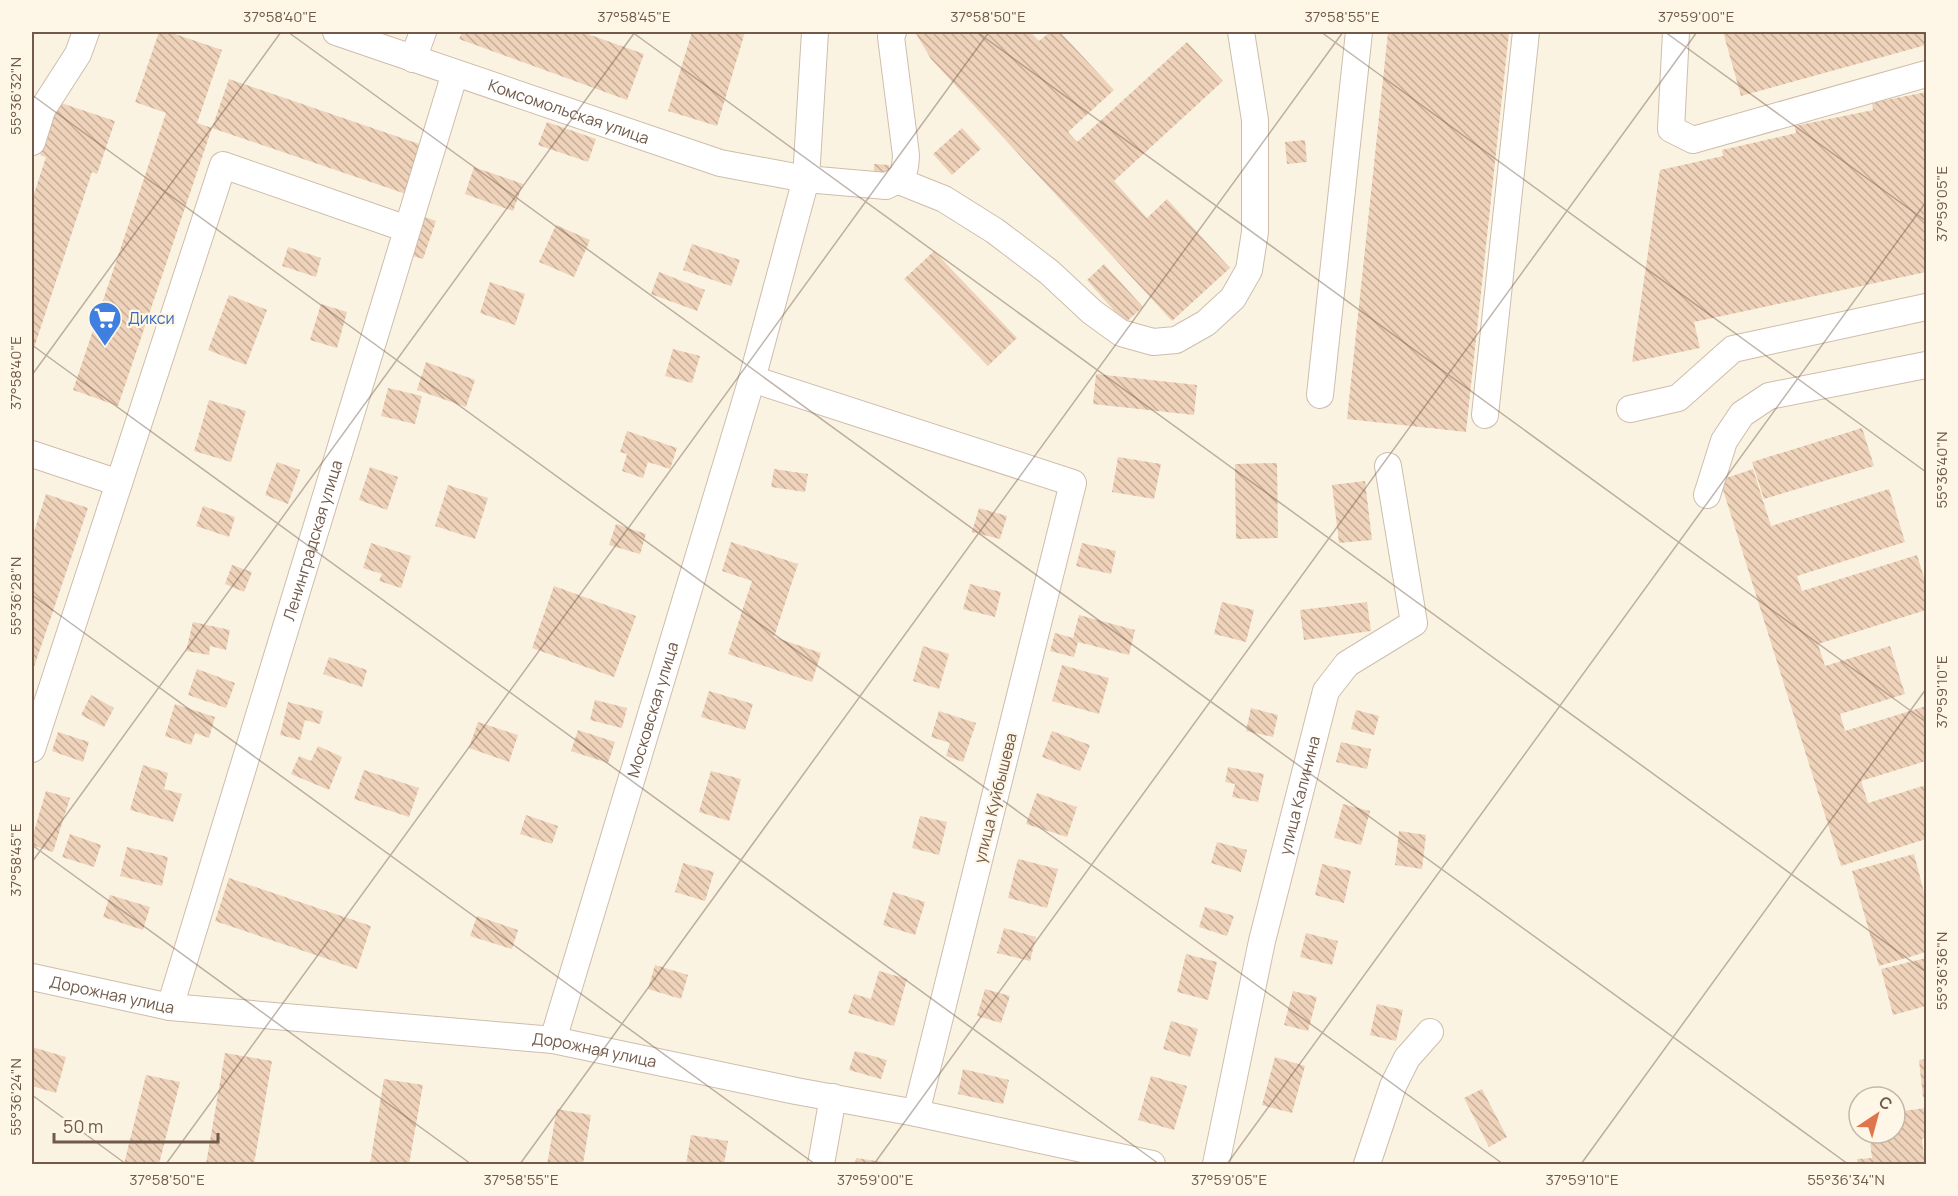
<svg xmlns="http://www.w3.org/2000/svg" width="1958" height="1196" viewBox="0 0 1958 1196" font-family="Manrope,sans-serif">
  <defs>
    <pattern id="building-back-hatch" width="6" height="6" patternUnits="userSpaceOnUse" patternTransform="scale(1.5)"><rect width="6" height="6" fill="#efd2ba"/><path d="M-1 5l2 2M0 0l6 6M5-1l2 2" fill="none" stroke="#c6ad99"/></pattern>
  </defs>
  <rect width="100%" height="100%" fill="#fbf3e2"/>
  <g fill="url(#building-back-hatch)">
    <polygon points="159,32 169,32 222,50 197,123 212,128 118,406 73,390 166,113 135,102"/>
    <polygon points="462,32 582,32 644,54 627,100 459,39"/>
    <polygon points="692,32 745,32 717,126 668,111"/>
    <polygon points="915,32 1030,32 1039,41 1050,32 1060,32 1114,90 1068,132 1077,142 1187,42 1223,81 1114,181 1147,218 1167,199 1230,268 1172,321 931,59"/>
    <polygon points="1388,32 1509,32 1466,432 1347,419"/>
    <polygon points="1723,32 1926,32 1926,45 1741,96"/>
    <polygon points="229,79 425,146 409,195 212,128"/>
    <polygon points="1926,92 1926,272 1694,322 1700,348 1632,362 1660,170 1723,156 1722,150 1796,133 1795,126 1873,110 1872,103"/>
    <polygon points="58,102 115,121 97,174 92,172 32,354 32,200 46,157 40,155"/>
    <polygon points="547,122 596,139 588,162 538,145"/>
    <polygon points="962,128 981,149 952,175 933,154"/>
    <polygon points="1305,140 1307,162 1287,164 1285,142"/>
    <polygon points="874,164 889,165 889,176 874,176"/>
    <polygon points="474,167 523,184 513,211 465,194"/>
    <polygon points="416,214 436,221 423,259 403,253"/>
    <polygon points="556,225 590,240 574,277 539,262"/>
    <polygon points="692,244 740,260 731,286 683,270"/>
    <polygon points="288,247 321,258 316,277 282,266"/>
    <polygon points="934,251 1017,338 988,366 904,279"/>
    <polygon points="1104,264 1143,307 1125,323 1087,280"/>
    <polygon points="659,272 705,290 697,311 651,294"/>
    <polygon points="490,282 525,294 515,325 480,313"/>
    <polygon points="229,295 267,310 246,365 208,350"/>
    <polygon points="321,304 347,312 337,348 310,340"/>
    <polygon points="673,349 700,356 692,383 665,376"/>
    <polygon points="426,362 475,380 466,407 417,390"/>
    <polygon points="1096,374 1197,385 1194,415 1093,404"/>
    <polygon points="388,388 422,396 415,424 381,416"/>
    <polygon points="209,400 246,411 231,462 194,451"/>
    <polygon points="1862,428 1874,466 1764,499 1752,462"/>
    <polygon points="627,431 677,448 670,469 648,462 643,478 622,471 627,454 620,452"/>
    <polygon points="1118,457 1161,464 1154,499 1112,492"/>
    <polygon points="277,462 300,470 288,504 265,495"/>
    <polygon points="1277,463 1278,538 1236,539 1235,464"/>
    <polygon points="370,467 398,477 387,510 359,500"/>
    <polygon points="774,469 808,474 805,492 771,487"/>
    <polygon points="1753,469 1771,526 1889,489 1905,542 1797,576 1802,591 1917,555 1926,584 1926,610 1818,644 1825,666 1890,646 1905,694 1840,714 1845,731 1926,706 1926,761 1861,781 1868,803 1926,785 1926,839 1841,866 1720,480"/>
    <polygon points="1365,481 1372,540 1339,543 1332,485"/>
    <polygon points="448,485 488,498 475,539 435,526"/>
    <polygon points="46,494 88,508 32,673 32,538"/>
    <polygon points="203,506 235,517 229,537 196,526"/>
    <polygon points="979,508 1007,516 1000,539 972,532"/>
    <polygon points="616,524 646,534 640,554 609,545"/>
    <polygon points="731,542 798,564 774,637 821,653 812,682 728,654 752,581 722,571"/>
    <polygon points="371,543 411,556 401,588 379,581 382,574 363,568"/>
    <polygon points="1082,543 1116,551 1111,574 1076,566"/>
    <polygon points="232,565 252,572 244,592 225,584"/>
    <polygon points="970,584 1001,592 995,617 963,609"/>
    <polygon points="554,586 636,616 614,677 532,648"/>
    <polygon points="1222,602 1254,610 1246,642 1214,634"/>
    <polygon points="1367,602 1371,631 1304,640 1300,610"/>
    <polygon points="1079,615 1135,630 1129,655 1078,642 1074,657 1050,651 1055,633 1073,638"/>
    <polygon points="193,622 230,630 226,650 210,646 209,655 186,651"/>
    <polygon points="923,646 949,654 939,689 913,681"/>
    <polygon points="329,657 367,670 362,687 323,674"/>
    <polygon points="1062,665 1109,678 1099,714 1052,701"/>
    <polygon points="197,669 235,683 226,708 188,695"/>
    <polygon points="709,691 753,704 745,730 701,717"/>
    <polygon points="91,695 114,708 104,727 81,715"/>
    <polygon points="595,700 627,708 622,728 590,720"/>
    <polygon points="288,702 323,711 320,724 305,720 300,740 280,735"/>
    <polygon points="175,704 215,717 209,738 195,733 191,745 165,736"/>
    <polygon points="1251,708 1278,715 1273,737 1246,731"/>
    <polygon points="1356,710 1379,716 1374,735 1351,729"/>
    <polygon points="939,711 976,723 963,762 946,756 950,743 931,737"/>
    <polygon points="478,722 518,735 509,762 469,748"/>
    <polygon points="578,730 615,742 608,763 571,751"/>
    <polygon points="1052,731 1090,745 1080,771 1042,757"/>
    <polygon points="58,732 89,742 83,762 52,751"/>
    <polygon points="1341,742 1371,749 1367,769 1336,762"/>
    <polygon points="318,746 342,757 329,790 291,774 299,756 311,761"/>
    <polygon points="143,765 168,773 164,789 182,794 173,822 130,810"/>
    <polygon points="1228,767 1264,774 1258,802 1232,797 1235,784 1225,782"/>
    <polygon points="364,770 419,788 409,817 354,799"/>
    <polygon points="711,771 741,779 729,821 699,812"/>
    <polygon points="46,791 70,798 53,852 32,845 32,838"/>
    <polygon points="1037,793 1077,807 1067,837 1026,824"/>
    <polygon points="1343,804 1370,811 1361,845 1334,838"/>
    <polygon points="526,815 558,826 552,844 520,834"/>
    <polygon points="920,816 947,822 939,855 912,848"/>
    <polygon points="1399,831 1426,835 1422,869 1395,865"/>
    <polygon points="70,834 101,845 94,867 62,857"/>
    <polygon points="1217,842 1247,850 1241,872 1211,863"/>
    <polygon points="127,847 168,857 162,886 120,876"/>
    <polygon points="1914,854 1926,900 1926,952 1879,966 1852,871"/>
    <polygon points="1018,859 1058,869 1047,908 1008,898"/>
    <polygon points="683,863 714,872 705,901 675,892"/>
    <polygon points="1322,864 1351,871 1344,903 1315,895"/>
    <polygon points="229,878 371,926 357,969 215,921"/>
    <polygon points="893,892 925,902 915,935 883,925"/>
    <polygon points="110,895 150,907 143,930 103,917"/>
    <polygon points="1205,907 1234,916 1227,936 1199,927"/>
    <polygon points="477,916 518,930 512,949 470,936"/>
    <polygon points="1004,928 1036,937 1030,961 997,953"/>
    <polygon points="1306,933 1338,941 1332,965 1300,957"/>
    <polygon points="1186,954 1217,962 1208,1000 1177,992"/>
    <polygon points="1926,958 1926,1006 1893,1015 1881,969"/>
    <polygon points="655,965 688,975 681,999 648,989"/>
    <polygon points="879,971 907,979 894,1026 848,1013 854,994 871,999"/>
    <polygon points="985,989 1010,996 1001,1023 977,1016"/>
    <polygon points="1293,991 1317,997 1308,1031 1284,1025"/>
    <polygon points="1377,1004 1403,1010 1396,1041 1370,1035"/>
    <polygon points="1171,1021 1198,1029 1190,1057 1163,1049"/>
    <polygon points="32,1047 66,1057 56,1093 32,1086"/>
    <polygon points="855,1051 887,1060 881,1079 849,1070"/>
    <polygon points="225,1053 272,1061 254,1164 206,1164"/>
    <polygon points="1275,1057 1305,1066 1292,1113 1262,1105"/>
    <polygon points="1926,1059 1926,1097 1923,1097 1919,1060"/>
    <polygon points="963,1069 1009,1080 1003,1104 958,1094"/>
    <polygon points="146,1075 180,1082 159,1164 124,1164"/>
    <polygon points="1151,1076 1187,1086 1174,1130 1138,1120"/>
    <polygon points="384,1079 423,1085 409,1164 370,1164"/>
    <polygon points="1482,1089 1507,1137 1489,1147 1464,1098"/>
    <polygon points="1926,1108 1926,1138 1922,1139 1925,1164 1858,1164 1857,1159 1872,1158 1869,1133 1895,1133 1895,1112"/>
    <polygon points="557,1109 591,1115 583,1164 547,1164"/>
    <polygon points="691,1135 728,1141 724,1164 686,1164"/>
    <polygon points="856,1158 890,1163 890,1164 855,1164"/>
  </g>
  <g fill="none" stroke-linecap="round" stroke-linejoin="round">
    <g stroke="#cebdac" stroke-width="28">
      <g id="minor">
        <path id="s1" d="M336,32L720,163L806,179L886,186C904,178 905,174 906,155L891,37L893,32"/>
        <polyline points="1676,32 1671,129 1693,140 1926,74"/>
        <polyline points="413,59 423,32"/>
        <polyline points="32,142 42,110 78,54 86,32"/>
        <polyline points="899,181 944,199 995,231 1049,272 1092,312 1121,333 1153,342 1176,340 1206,323 1233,298 1249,270 1255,232 1255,120 1241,32"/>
        <polyline points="752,379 1073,483 916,1113"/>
        <polyline points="1320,395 1359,32"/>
        <polyline points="1630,409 1678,398 1733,349 1926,307"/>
        <polyline points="1485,415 1526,32"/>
        <polyline points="32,454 119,483"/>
        <polyline points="1707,495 1724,441 1742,414 1769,396 1926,365"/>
        <polyline points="32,749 223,165 407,229"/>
        <path id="s2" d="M32,977L170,1007L553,1040L796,1091L916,1113L1152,1164"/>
        <path id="s3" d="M170,1007L455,73"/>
        <path id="s4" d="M553,1040L752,379L806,179L815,32"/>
        <polyline points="821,1164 833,1097"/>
        <path id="s5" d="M1216,1164L1262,941L1326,691L1347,664L1414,623L1388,466"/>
        <polyline points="1367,1164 1393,1086 1407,1058 1430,1032"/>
      </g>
    </g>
    <use href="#minor" stroke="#fff" stroke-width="26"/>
  </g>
  <path fill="none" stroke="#715a4a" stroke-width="1.5" stroke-opacity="0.45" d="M288,32L1848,1164M632,32L1926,972M977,32L1926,722M1321,32L1926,472M1665,32L1926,221M32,95L1503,1164M32,345L1159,1164M32,375L281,32M32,595L815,1164M32,845L471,1164M32,862L635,32M32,1095L126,1164M166,1164L989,32M520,1164L1343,32M874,1164L1697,32M1227,1164L1926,202M1581,1164L1926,689"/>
  <defs>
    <g id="supermarket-pin" transform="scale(1.725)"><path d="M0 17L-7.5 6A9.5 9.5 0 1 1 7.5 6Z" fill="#3f7fe0" stroke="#fef7e7"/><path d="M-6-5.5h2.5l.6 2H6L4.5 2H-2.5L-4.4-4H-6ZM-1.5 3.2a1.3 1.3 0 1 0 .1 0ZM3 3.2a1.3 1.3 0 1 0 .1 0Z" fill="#fff"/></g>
  </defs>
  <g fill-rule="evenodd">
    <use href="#supermarket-pin" x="105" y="318"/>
  </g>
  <g text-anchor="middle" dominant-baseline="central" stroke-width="4.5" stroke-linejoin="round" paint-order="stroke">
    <g font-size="16" fill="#715a4a" stroke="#fef7e7">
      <text stroke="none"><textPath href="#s1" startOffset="246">Комсомольская улица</textPath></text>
      <text stroke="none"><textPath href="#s3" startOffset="488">Ленинградская улица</textPath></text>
      <text stroke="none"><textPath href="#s4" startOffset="345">Московская улица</textPath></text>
      <text stroke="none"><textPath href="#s5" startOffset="378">улица Калинина</textPath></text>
      <text transform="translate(995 798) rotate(-76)">улица Куйбышева</text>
      <text stroke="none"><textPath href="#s2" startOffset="82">Дорожная улица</textPath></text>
      <text stroke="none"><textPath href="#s2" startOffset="568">Дорожная улица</textPath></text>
    </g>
    <g font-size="16" fill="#366cbe" stroke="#fef7e7" text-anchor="start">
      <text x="128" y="318">Дикси</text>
    </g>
  </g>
  <rect width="1958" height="1196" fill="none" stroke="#fef7e7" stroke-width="66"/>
  <g transform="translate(1877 1115) rotate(36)"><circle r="28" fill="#fef7e7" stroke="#c6b8a8" stroke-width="1.5"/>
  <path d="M0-4.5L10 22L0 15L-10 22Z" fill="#e0754b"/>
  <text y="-9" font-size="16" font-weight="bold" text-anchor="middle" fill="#715a4a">С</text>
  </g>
  <path d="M54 1133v9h164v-9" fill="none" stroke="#715a4a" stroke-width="3"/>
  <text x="63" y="1133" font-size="18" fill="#715a4a" stroke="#fef7e7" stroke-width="4.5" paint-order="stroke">50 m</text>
  <rect x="33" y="33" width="1892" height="1130" fill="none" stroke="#715a4a" stroke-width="2"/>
  <g font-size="15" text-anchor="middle" fill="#715a4a">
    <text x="280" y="22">37°58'40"E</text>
    <text x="634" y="22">37°58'45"E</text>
    <text x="988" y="22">37°58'50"E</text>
    <text x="1342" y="22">37°58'55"E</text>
    <text x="1696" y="22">37°59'00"E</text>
    <text transform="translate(16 96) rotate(-90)" y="5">55°36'32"N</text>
    <text transform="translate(1942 204) rotate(-90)" y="5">37°59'05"E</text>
    <text transform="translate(16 373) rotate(-90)" y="5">37°58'40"E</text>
    <text transform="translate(1942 470) rotate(-90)" y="5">55°36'40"N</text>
    <text transform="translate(16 596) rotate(-90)" y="5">55°36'28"N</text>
    <text transform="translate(1942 692) rotate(-90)" y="5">37°59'10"E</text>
    <text transform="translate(16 860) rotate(-90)" y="5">37°58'45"E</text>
    <text transform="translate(1942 971) rotate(-90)" y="5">55°36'36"N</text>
    <text transform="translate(16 1097) rotate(-90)" y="5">55°36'24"N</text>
    <text x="167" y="1185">37°58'50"E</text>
    <text x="521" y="1185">37°58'55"E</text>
    <text x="875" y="1185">37°59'00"E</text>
    <text x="1229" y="1185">37°59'05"E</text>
    <text x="1582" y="1185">37°59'10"E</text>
    <text x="1846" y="1185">55°36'34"N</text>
  </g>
</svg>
